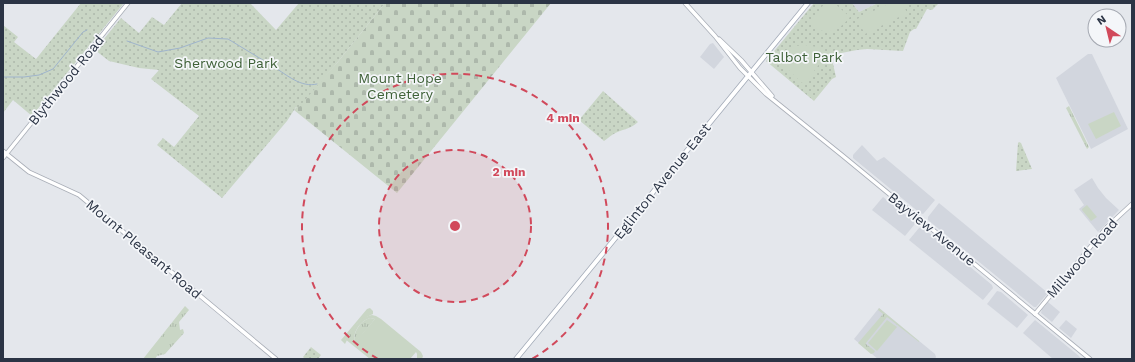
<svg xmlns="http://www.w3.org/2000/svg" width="1135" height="362" viewBox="0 0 1135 362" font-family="'Work Sans',sans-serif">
  <defs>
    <pattern id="grass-tufts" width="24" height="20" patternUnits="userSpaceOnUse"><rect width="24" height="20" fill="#c9d6c5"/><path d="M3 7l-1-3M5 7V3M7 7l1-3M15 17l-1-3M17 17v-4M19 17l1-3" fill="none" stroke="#adb8ab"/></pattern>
    <pattern id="cemetery-stones" width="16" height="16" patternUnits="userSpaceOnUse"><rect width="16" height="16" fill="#c9d6c5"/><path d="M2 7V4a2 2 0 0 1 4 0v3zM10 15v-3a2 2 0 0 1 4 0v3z" fill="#adb8ab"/></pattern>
    <pattern id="park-dots" width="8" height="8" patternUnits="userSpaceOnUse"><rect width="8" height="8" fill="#c9d6c5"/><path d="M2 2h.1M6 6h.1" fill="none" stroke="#adb8ab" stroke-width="1.8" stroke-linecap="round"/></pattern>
  </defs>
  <rect width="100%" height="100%" fill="#e4e7ec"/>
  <g fill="#d2d6de">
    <polygon points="852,3 878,3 859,12"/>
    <polygon points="713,43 724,57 714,69 700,57 710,44"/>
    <polygon points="1088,54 1092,54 1128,129 1091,149 1056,78"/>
    <polygon points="862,145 877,161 884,157 935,200 924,213 923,214 920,213 853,158 853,155"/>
    <polygon points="1092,178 1098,188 1106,198 1119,210 1098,232 1079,209 1084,205 1074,190"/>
    <polygon points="883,197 915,222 914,225 905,236 872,210"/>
    <polygon points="939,203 1048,293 1036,307 1034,307 928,220 928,217"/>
    <polygon points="922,227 992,285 993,288 983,300 909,240 919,228"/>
    <polygon points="997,291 1001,292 1028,315 1017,328 987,304"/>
    <polygon points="1048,302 1060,312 1052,322 1041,313 1042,309"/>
    <polygon points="879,308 935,354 936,357 935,359 878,359 854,339"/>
    <polygon points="1035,320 1079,356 1081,359 1053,359 1023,333"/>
    <polygon points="1066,320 1077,329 1071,338 1059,328"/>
  </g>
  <g fill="url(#grass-tufts)">
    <polygon points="1069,106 1089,147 1087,149 1066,108"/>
    <polygon points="185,306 189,310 179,322 180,330 183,329 184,333 165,354 157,356 155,359 143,359"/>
    <path d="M370,308L373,311V314C358,321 355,323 351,340L345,339L347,340L345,344L341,340L367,309Z"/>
    <polygon points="879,308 919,341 919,342 887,317 866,343 866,344 875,351 874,353 871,354 858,343 883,314 878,310"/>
    <path d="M370,318L375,319L355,343C352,333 360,321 370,318Z"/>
  </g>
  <polygon fill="url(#cemetery-stones)" points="385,3 551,3 397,193 294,110 337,63"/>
  <g fill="url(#park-dots)">
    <polygon points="81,3 124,3 32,116 13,100 3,113 3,25 18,37 14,42 36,59"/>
    <polygon points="182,3 250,3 276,30 299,3 385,3 337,63 299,107 296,107 287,121 222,198 157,145 163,138 174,147 199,116 151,79 159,70 139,68 109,61 95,50 121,18 139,33 152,17 164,25"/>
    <polygon points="814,3 852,3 859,12 878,3 939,3 932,10 927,9 916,29 914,29 910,32 903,51 867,49 857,50 831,55 836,77 832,79 814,101 766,61"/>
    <path d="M603,91L638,122C630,130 621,129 612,135C609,137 607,139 604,141L579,120Z"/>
    <polygon points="1019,142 1021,143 1032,169 1016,171 1018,143"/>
    <polygon points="311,347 321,355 318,359 305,359 303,357"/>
  </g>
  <g fill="#c9d6c5" fill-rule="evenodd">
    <path d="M825,3H834L850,17C843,26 832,35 820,30C816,29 812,26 809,23Z"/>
    <polygon points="890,3 903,3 907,13 865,34 857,19"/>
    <path d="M805,45L817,47L826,55L806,82L802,83L777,59C787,48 790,46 805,45Z"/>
    <polygon points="225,59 232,68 229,70 227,68 222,72 217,68 220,61"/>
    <polygon points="1114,112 1121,126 1096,139 1088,124"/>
    <polygon points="1087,205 1097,217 1091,221 1082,210 1082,209"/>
    <path d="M372,315L376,316L381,319L421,352L423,356L422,359H417V354L416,352L410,359H370L345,339L347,336L351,339C351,328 360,317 372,315ZM370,318L375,319L355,342C352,333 360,321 370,318Z"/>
    <polygon points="887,320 897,327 877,351 868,343"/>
  </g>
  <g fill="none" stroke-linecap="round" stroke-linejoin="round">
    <g stroke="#9fb4cc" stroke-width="1">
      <polyline points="127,41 158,52 180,48 208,38 228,39 271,65"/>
      <path d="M274,67C287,75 301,88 317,84"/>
      <polyline points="3,77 24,77 39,75 53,69 83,32 87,30"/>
    </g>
    <g stroke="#a9aeb7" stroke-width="5">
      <g id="secondary">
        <polyline points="685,3 715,36 740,68 766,94 843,156 1090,359"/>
        <polyline points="719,39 741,60 772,96"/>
        <polyline points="3,151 29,172 79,195 276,359"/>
        <polyline points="3,158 128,3"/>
        <polyline points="1035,314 1106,228 1132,204"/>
      </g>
    </g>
    <g stroke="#a3abb8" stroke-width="5.5">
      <polyline id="primary" points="516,359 590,269 808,3"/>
    </g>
    <use href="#secondary" stroke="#fff" stroke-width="3.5"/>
    <use href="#primary" stroke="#fff" stroke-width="4"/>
  </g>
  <circle cx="455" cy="226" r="76" fill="#d1495b" fill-opacity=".12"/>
  <g fill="none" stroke="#d1495b" stroke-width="2" stroke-dasharray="7 5">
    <circle cx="455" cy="226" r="76"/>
    <path d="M378 359A153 153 0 1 1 532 359"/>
  </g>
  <g text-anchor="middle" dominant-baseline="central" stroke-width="3.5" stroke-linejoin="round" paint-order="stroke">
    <g font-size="14" fill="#3f6138" stroke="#f4f6f9">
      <text x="804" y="57">Talbot Park</text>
      <text x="226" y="63">Sherwood Park</text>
      <text x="400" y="78">Mount Hope<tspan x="400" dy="16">Cemetery</tspan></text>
    </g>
    <g font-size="14" fill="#2b3445" stroke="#f4f6f9">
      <text transform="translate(66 80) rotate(-51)">Blythwood Road</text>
      <text transform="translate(662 181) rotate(-51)">Eglinton Avenue East</text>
      <text transform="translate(932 229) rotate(39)">Bayview Avenue</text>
      <text transform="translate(144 249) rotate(40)">Mount Pleasant Road</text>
      <text transform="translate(1082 258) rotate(-49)">Millwood Road</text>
    </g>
  </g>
  <circle cx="455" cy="226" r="6" fill="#d1495b" stroke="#f4f6f9" stroke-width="2"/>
  <g font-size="12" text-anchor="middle" font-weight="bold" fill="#d1495b" stroke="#f4f6f9" stroke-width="3.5" stroke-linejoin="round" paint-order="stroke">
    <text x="563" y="122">4 min</text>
    <text x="509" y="176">2 min</text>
  </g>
  <rect width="1135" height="362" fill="none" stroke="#2b3445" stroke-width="8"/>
  <g transform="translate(1107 28) rotate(325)"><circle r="19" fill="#f4f6f9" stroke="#a4a8b1"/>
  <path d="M0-3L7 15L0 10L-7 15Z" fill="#d1495b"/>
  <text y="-6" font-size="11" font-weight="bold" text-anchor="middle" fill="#2b3445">N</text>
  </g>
</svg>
